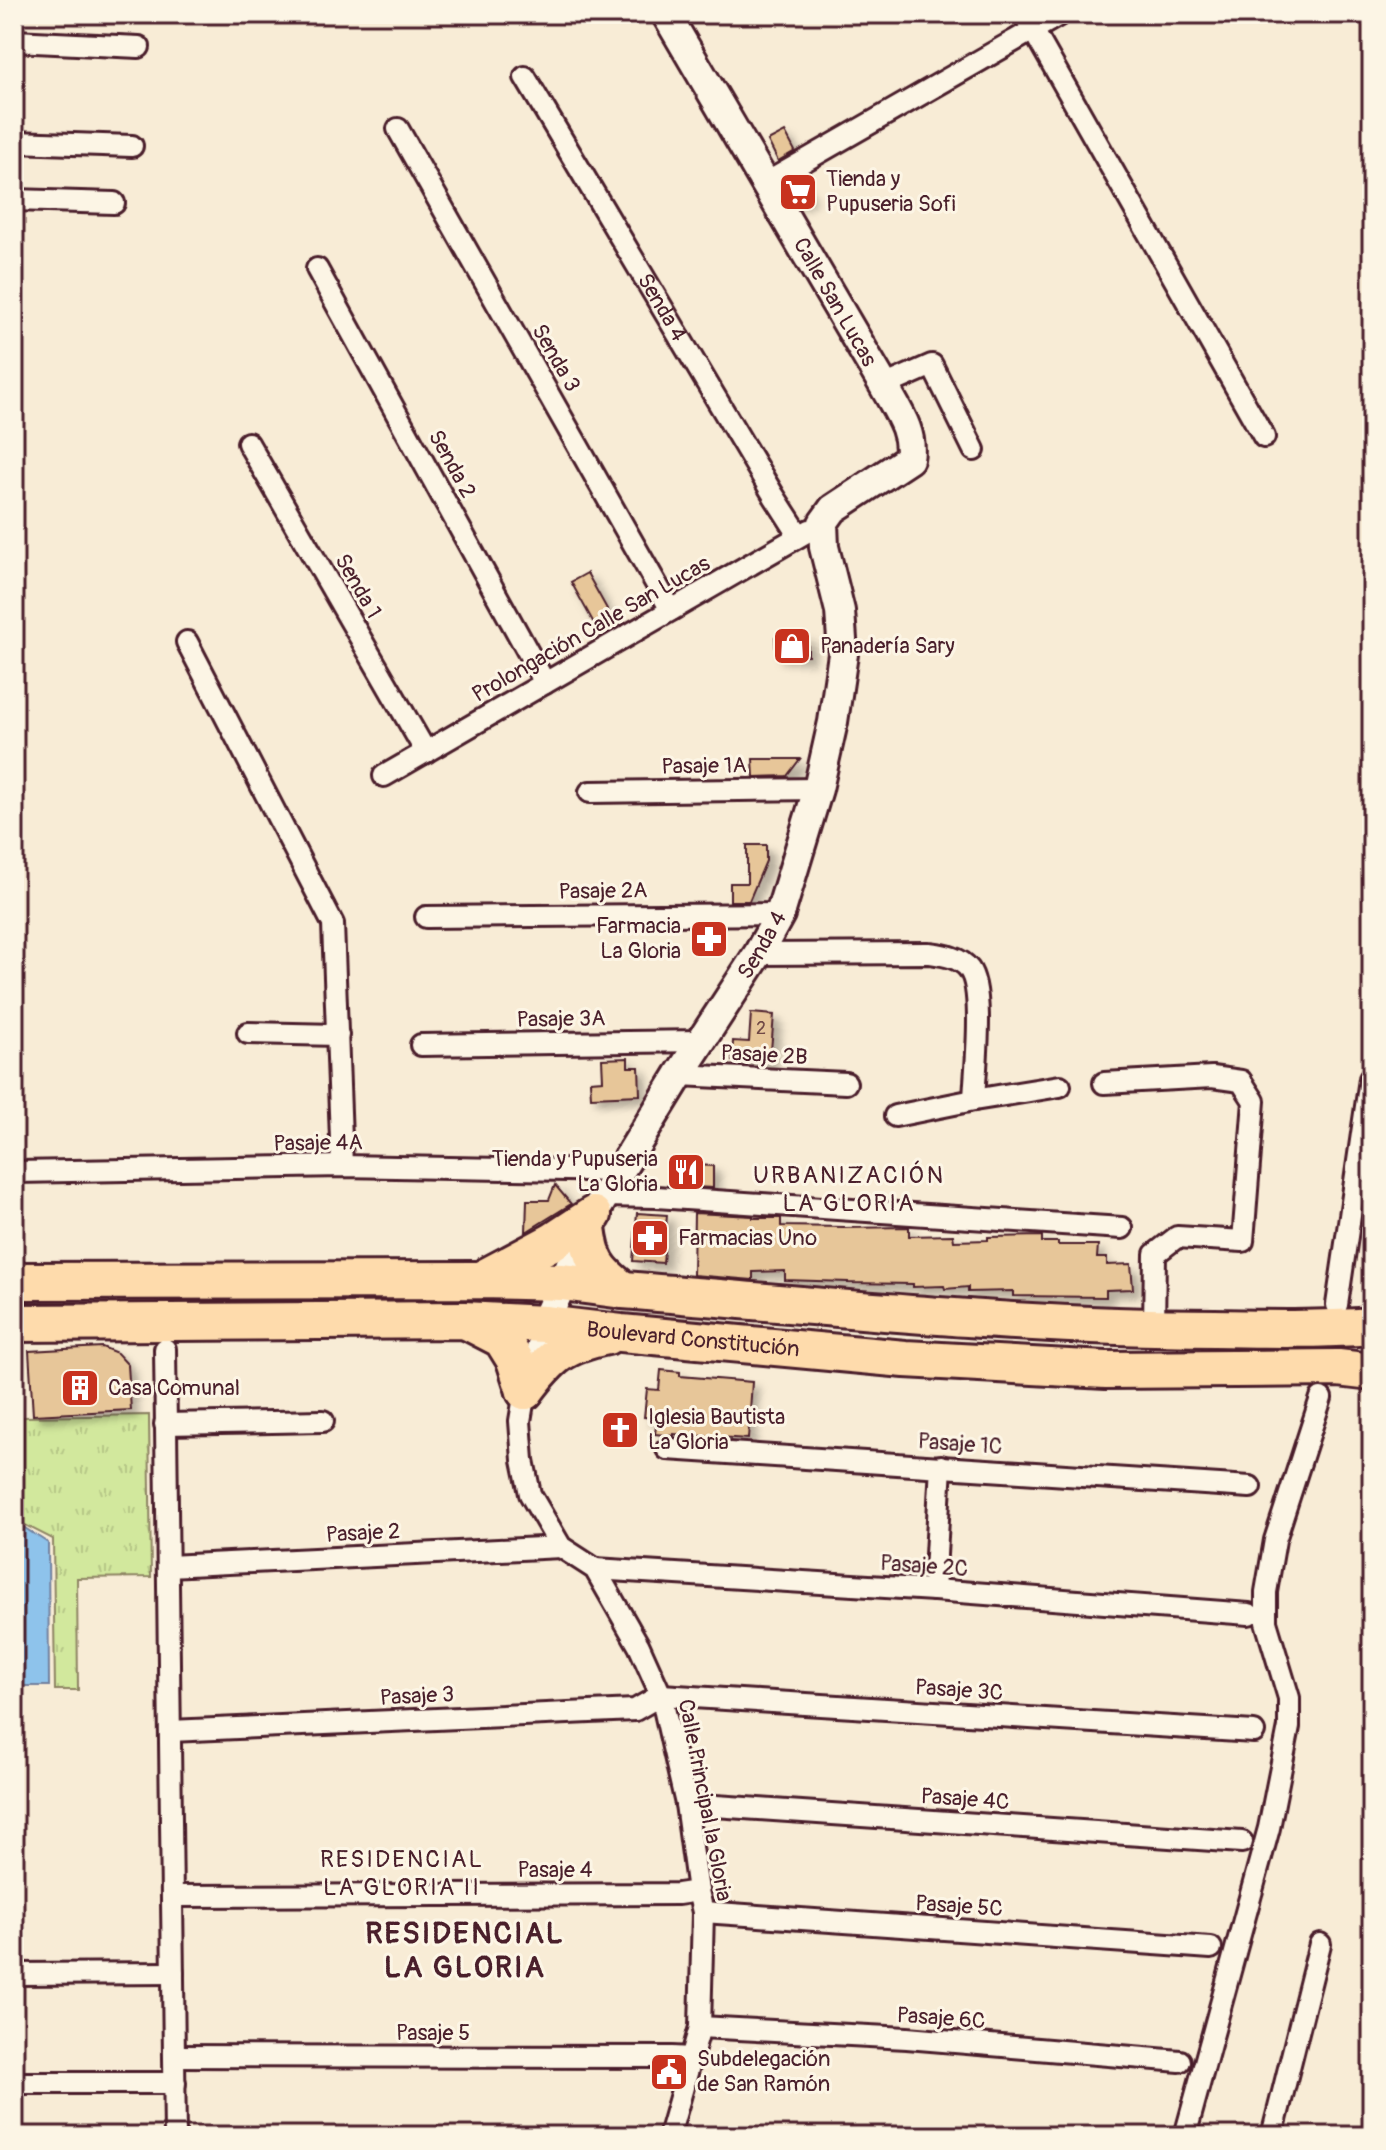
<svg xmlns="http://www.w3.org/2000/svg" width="1386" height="2150" viewBox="0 0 1386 2150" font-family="Pangolin,sans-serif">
  <defs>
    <pattern id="park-tufts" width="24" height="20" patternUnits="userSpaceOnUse" patternTransform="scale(2)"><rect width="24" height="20" fill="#d2e89d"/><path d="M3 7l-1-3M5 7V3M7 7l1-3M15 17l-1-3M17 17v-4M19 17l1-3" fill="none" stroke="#b6c787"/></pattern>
    <filter id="shadow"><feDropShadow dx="7" dy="7" stdDeviation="4" flood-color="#0004"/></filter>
  </defs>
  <rect width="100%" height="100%" fill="#f8ecd6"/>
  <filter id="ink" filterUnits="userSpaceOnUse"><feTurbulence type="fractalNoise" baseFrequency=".0125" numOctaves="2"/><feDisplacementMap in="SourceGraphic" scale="16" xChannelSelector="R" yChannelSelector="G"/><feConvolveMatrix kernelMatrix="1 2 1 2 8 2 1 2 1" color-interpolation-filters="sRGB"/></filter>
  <g filter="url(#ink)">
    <polygon fill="url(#park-tufts)" stroke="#8e8464" stroke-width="2" points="149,1415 151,1577 77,1578 78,1690 55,1690 53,1539 23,1524 23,1417"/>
    <polygon fill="#8ec3eb" stroke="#73819e" stroke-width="2" points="14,1521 48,1543 49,1686 14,1686"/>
    <g fill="#e7c699" stroke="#4a1f2b" stroke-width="2" filter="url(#shadow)">
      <polygon points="785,132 795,151 778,161 768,141"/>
      <polygon points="801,181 809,196 796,203 788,188"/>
      <polygon points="587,573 612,618 596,627 571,582"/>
      <polygon points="808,636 808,655 776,655 775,637"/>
      <polygon points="753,759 800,759 787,776 754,777"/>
      <polygon points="747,845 766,845 766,861 749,901 730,901 730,883 747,883"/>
      <polygon points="751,1013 774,1015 770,1062 732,1061 733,1041 749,1042"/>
      <polygon points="628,1058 628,1067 639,1067 640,1095 591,1097 590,1081 603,1080 602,1059"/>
      <polygon points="695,1165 713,1166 713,1188 694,1187"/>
      <polygon points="555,1185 571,1204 526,1232 527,1200 549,1200"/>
      <polygon points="637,1213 667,1215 663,1263 633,1261"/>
      <polygon points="694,1213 753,1216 753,1218 781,1218 781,1226 844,1227 844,1228 909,1227 909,1236 953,1235 954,1241 988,1240 988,1237 1042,1236 1042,1242 1058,1242 1058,1245 1098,1245 1097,1258 1107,1258 1107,1265 1131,1264 1133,1289 1106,1290 1106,1297 1013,1296 1013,1291 968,1292 968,1287 945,1289 944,1286 913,1287 913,1284 848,1283 848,1282 785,1280 785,1271 753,1272 753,1280 693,1275"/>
      <polygon points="102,1347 117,1353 128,1365 131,1410 33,1415 29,1351"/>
      <polygon points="661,1370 680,1372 680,1376 752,1382 748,1439 674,1434 674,1436 655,1434 657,1418 644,1417 647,1389 659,1390"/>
    </g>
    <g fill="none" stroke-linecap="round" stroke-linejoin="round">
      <g stroke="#4a1f2b" stroke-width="26">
        <g id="street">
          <polyline points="1024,14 1264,437"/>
          <polyline points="14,41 139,47"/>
          <path id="s1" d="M525,77L774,496L799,535"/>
          <polyline points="398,129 671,610"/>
          <polyline points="14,142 132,146"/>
          <polyline points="766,183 1061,14"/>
          <polyline points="14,200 114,203"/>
          <polyline points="317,269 545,683"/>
          <polyline points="884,386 932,365 974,450"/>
          <polyline points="248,443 426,752"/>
          <polyline points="187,642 333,924 342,1166"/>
          <polyline points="384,776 810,530"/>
          <polyline points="590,792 818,789"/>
          <polyline points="426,917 780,914"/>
          <path d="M758,954L929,953C943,955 960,957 969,969C985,990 975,1071 974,1100"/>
          <polyline points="248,1033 338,1035"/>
          <polyline points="421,1045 701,1041"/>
          <polyline points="679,1075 846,1083"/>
          <polyline points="1104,1083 1212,1077 1241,1081 1254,1101 1243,1241 1177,1237 1155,1254 1154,1328"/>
          <polyline points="895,1116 974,1100 1060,1086"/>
          <polyline points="17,1172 342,1166 619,1171"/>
          <polyline points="604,1196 656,1197 1122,1228"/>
          <polyline points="1337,1305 1370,1079"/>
          <polyline points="544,1324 525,1391 520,1421 523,1460 530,1494 561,1547 595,1569 639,1646 661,1695 686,1804 698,1891 703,1912 700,2027 669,2136"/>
          <polyline points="165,1349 175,2136"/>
          <polyline points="165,1424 323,1421"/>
          <polyline points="667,1449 1250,1487"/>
          <polyline points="168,1566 561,1547"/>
          <polyline points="595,1569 934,1590 1249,1614"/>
          <polyline points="934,1590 941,1466"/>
          <polyline points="170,1731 635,1710 661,1695 1254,1732"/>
          <polyline points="686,1804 1242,1842"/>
          <polyline points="172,1896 678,1894 698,1891"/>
          <polyline points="703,1912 1211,1948"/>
          <polyline points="14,1974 173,1973"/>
          <polyline points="700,2027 907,2038 1180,2061"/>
          <polyline points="174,2056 672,2057 691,2058"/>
          <polyline points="14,2083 175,2083"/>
          <polyline points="1185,2136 1269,1828 1289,1727 1289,1698 1266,1622 1266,1592 1275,1540 1321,1398"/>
          <polyline points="1272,2136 1320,1944"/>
        </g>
      </g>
      <g stroke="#4a1f2b" stroke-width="34">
        <g id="secondary">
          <path id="s2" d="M544,1324L593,1215L679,1075L758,954L780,914L818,789L833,722L843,654L840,611L824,547L823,523L833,509L909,459C914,432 897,410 884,386L666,14"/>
        </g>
      </g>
      <g stroke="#4a1f2b" stroke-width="42">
        <g id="highway">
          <path d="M587,1228C591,1261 597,1270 623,1290"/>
          <polyline points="484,1278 552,1242 593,1215"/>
          <path d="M14,1281L482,1280L562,1282L623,1290C820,1306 1017,1327 1215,1328C1267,1329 1320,1330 1372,1326"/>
          <polyline points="469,1322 502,1339 515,1360 525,1391"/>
          <path id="s3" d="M14,1323L464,1320L544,1324L621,1333L905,1359L1106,1370L1338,1368L1372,1372"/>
          <path d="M525,1391C551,1356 563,1345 607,1336"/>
        </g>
      </g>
      <use href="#street" stroke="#fcf5e5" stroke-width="20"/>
      <use href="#secondary" stroke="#fcf5e5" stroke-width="28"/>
      <use href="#highway" stroke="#fedbac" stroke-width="36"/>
    </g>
  </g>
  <defs>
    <g id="supermarket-square" transform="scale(2)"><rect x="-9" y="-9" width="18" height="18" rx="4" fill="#c8321e" stroke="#fcf5e5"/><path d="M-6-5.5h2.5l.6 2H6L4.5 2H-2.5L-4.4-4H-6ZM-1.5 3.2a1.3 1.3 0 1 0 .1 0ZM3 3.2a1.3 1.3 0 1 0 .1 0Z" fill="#fff"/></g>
    <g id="shop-square" transform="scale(2)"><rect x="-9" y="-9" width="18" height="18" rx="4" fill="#c8321e" stroke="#fcf5e5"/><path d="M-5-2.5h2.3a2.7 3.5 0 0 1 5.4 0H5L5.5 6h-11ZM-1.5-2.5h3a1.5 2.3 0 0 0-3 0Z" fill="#fff"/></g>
    <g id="pharmacy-square" transform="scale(2)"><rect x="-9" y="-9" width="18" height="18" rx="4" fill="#c8321e" stroke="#fcf5e5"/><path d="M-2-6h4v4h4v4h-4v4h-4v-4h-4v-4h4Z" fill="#fff"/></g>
    <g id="restaurant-square" transform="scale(2)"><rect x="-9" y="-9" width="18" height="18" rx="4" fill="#c8321e" stroke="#fcf5e5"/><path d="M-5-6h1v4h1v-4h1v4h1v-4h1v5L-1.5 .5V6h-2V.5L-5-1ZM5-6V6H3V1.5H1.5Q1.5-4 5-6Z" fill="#fff"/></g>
    <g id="building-square" transform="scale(2)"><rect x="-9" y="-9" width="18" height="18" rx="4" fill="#c8321e" stroke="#fcf5e5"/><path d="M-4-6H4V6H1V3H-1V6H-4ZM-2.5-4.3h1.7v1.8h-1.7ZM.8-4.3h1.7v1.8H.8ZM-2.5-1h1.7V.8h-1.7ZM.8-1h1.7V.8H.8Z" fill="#fff"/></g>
    <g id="church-square" transform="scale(2)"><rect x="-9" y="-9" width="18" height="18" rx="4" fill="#c8321e" stroke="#fcf5e5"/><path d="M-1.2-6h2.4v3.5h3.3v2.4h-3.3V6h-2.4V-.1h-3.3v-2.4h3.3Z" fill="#fff"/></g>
    <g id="civic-square" transform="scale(2)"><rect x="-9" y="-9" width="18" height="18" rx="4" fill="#c8321e" stroke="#fcf5e5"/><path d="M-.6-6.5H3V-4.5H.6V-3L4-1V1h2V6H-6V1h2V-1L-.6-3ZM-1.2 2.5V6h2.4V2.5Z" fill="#fff"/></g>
  </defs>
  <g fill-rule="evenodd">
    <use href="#supermarket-square" x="798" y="192"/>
    <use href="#shop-square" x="792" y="646"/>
    <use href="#pharmacy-square" x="709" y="939"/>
    <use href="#restaurant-square" x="686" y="1172"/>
    <use href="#pharmacy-square" x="650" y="1238"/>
    <use href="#building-square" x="80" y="1388"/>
    <use href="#church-square" x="620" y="1430"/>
    <use href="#civic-square" x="669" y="2072"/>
  </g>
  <g text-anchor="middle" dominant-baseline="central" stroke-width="6" stroke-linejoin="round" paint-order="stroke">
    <g font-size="18" fill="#714946">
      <text x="761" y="1028">2</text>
    </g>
    <g font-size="22" fill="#4a1f2b" stroke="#fcf5e5" text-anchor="start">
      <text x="826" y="179">Tienda y<tspan x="826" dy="25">Pupuseria Sofi</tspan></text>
      <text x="820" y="646">Panadería Sary</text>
      <text x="681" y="926" text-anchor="end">Farmacia<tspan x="681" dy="25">La Gloria</tspan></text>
      <text x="658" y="1159" text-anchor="end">Tienda y Pupuseria<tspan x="658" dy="25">La Gloria</tspan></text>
      <text x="678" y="1238">Farmacias Uno</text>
      <text x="108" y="1388">Casa Comunal</text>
      <text x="648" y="1417">Iglesia Bautista<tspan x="648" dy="25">La Gloria</tspan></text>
      <text x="697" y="2059">Subdelegación<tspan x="697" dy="25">de San Ramón</tspan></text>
    </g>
    <g font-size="22" fill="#4a1f2b" stroke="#fcf5e5">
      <text transform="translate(835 302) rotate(60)">Calle San Lucas</text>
      <text stroke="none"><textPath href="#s1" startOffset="268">Senda 4</textPath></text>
      <text transform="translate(556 358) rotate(60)">Senda 3</text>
      <text transform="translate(452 464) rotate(61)">Senda 2</text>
      <text transform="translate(358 586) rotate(60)">Senda 1</text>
      <text transform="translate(591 629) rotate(-30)">Prolongación Calle San Lucas</text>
      <text transform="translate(704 766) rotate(-1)">Pasaje 1A</text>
      <text transform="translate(603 891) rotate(-1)">Pasaje 2A</text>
      <text stroke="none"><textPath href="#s2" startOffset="438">Senda 4</textPath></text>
      <text transform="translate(561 1019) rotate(-1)">Pasaje 3A</text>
      <text transform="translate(764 1055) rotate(3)">Pasaje 2B</text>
      <text transform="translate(318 1143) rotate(-1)">Pasaje 4A</text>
      <text stroke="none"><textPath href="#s3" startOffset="680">Boulevard Constitución</textPath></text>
      <text transform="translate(960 1444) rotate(4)">Pasaje 1C</text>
      <text transform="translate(363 1533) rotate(-3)">Pasaje 2</text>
      <text transform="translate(924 1566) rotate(4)">Pasaje 2C</text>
      <text transform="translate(959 1690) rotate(4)">Pasaje 3C</text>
      <text transform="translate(417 1696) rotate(-3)">Pasaje 3</text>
      <text transform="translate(965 1799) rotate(4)">Pasaje 4C</text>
      <text transform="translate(705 1800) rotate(79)">Calle Principal la Gloria</text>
      <text x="555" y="1870">Pasaje 4</text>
      <text transform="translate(959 1906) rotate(4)">Pasaje 5C</text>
      <text transform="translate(941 2018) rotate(4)">Pasaje 6C</text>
      <text x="433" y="2033">Pasaje 5</text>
    </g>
    <g font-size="24" letter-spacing="2" fill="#4a1f2b" stroke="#fcf5e5">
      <text x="849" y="1175">URBANIZACIÓN<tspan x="849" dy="28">LA GLORIA</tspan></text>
      <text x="402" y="1859">RESIDENCIAL<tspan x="402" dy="28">LA GLORIA II</tspan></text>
    </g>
    <g font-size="30" font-weight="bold" letter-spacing="2" fill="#4a1f2b" stroke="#fcf5e5">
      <text x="465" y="1933">RESIDENCIAL<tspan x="465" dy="34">LA GLORIA</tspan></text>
    </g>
  </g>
  <rect width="1386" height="2150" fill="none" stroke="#fcf5e5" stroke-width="48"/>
  <rect x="24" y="24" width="1338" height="2102" fill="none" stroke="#4a1f2b" stroke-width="3" filter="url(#ink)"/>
</svg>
